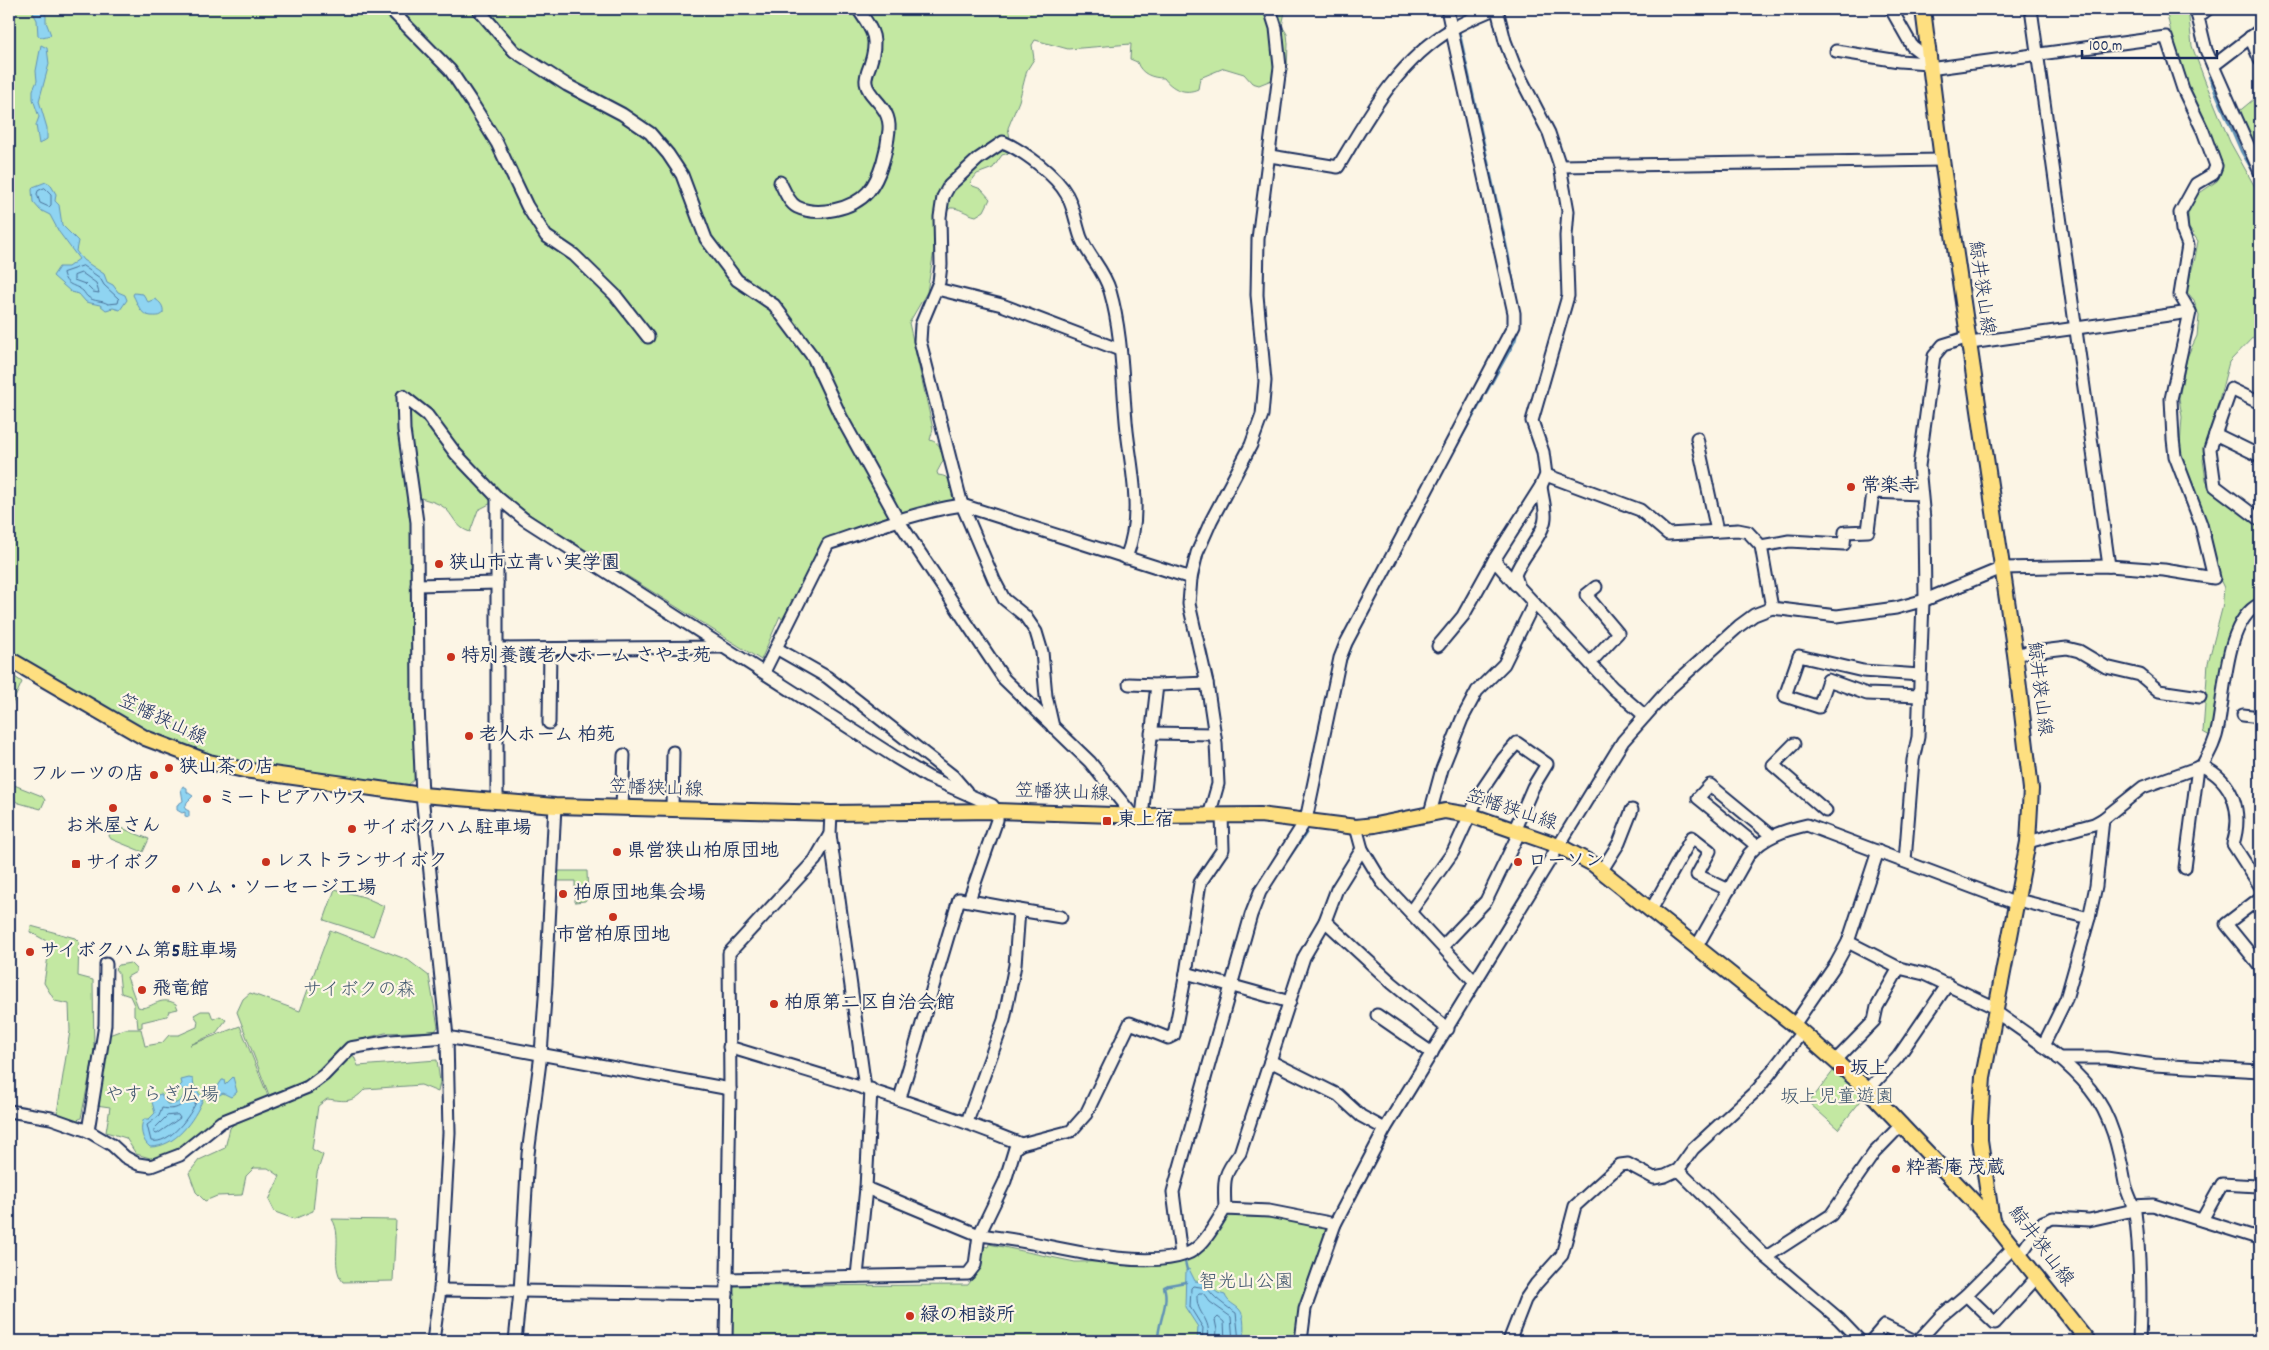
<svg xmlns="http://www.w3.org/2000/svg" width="2269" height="1350" viewBox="0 0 2269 1350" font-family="Dekko,'Klee One',sans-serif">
  <rect width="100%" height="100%" fill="#fcf5e5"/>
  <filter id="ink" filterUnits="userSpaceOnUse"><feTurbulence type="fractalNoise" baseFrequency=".02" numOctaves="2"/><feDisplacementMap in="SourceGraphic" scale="10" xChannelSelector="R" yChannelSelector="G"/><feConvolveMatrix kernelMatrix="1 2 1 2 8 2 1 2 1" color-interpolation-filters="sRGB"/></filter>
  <g filter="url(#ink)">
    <g fill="#c3e8a2" stroke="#6f8c80">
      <path d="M9,9H1283L1285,12L1282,26L1287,34L1288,44L1287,70L1284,75L1259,85L1252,83L1244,74L1224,68L1200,78L1198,89C1185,95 1172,89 1164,78C1152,78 1141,74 1137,62L1130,59L1131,44L1068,49L1035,40L1032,45L1034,59L1027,70L1019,101L1008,128L1010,138L1024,149L1002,155L993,168L977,174L970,183L973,186L981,189L990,199L984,211L976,216C966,214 959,207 950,208L939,221L938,247L934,251L927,292L909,323L933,429L930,440C940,443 942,449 944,459L937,472L938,475C951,476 953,484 956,496L951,504H927L917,513L901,512L893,518L836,536L783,621L780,616L761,660L535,518L505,496L478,510L470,532C457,528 455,519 447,510C440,503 430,501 421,498L416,774L415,779L408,785L240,763L191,752L154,736L9,653Z"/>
      <path d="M2166,9H2188L2192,46L2205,81L2230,142L2260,196V330L2229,362L2203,460L2206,480L2211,487L2220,497L2260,525V587L2258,595L2252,603L2237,618L2233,632L2225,647L2210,736L2203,732L2208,663L2222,609L2224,588L2214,567L2184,470L2180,446L2182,417L2179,398L2187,357L2197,336L2199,316L2194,300L2186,291L2195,258L2198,241L2188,227V213L2191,199L2217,181L2223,165C2200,114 2176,64 2166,9Z"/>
      <polygon points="2260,94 2260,144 2255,148 2237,113"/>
      <polygon points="9,673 22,682 9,711"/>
      <polygon points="9,783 42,796 45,800 41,809 19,803 11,799 12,792 9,788"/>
      <polygon points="114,825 149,839 143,852 111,839 109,836 112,826"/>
      <polygon points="557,871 587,871 588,897 585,901 575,902 575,881 553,881"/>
      <polygon points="335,889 364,897 384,906 373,936 324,920"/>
      <polygon points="31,926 75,938 79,942 78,976 93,980 94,1054 81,1118 74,1122 59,1117 57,1113 70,1031 69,1004 55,1001 44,983 50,943 30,932"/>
      <polygon points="330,930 408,960 429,976 438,1027 435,1031 385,1033 351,1042 313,1076 298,1084 269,1095 237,1012 243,999 250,993 300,1011"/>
      <path d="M130,963L136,969V972L127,977L138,1007C151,1011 159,994 176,1004L178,1009L169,1011L167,1016L142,1022V1027L138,1028L137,1018L134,1015V1005L130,996L121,993L119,974L115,969L119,965Z"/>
      <polygon points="201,1011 210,1011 213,1019 220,1016 226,1020 216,1033 190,1045 240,1026 268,1096 218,1118 179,1150 163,1158 150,1158 136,1154 126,1138 106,1132 110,1107 96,1105 109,1035 125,1029 141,1029 145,1046 162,1043 169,1035 179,1035 197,1027 198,1021 194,1015"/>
      <path d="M353,1054L358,1066L437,1060L440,1082L438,1092L421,1085L365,1089C351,1104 346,1101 327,1099L318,1106L312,1149L323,1155L317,1173L313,1211L294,1219L275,1212L269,1200L280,1176L268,1168H254L246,1176L242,1195L217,1196L205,1201L196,1192L189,1173L199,1160L225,1148L230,1128L239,1119L261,1109Z"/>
      <polygon points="1834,1070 1864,1097 1838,1129 1809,1103"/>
      <polygon points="1230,1216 1277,1218 1326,1229 1299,1318 1294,1341 732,1341 733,1286 968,1285 980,1268 976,1265 981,1245 988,1247 989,1244 1075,1262 1167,1261 1192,1257 1222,1217"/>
      <path d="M332,1219L396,1220L393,1281L343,1282C329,1265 344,1238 332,1219Z"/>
    </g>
    <g fill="#8fd4f1" stroke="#6192b6">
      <polygon points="31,9 43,9 46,16 46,22 51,35 42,37 38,36 37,20"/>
      <polygon points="41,45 47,48 49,64 39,101 47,128 47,139 39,144 36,125 39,117 33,99 33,90 37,81 36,71"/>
      <polygon points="46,182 50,184 56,194 55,201 59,205 62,225 78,241 76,251 83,260 104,274 107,282 113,285 118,292 125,295 127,300 120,310 113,308 106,310 100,305 86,302 79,294 71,292 53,276 59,267 68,267 79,259 59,232 50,215 40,210 33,202 32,190 33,187"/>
      <path d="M134,293L143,294L148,302L155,299C160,302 164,306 163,313C158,317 157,316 151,316C140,315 138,304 133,295Z"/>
      <polygon points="183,786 187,788 187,792 193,796 187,802 185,809 189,811 189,817 185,816 185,812 182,813 177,810 177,805 183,801 181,789"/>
      <polygon points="233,1077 237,1092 231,1097 223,1093 214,1098 212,1095 222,1080 224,1080 225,1085"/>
      <path d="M189,1078L193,1079L194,1086L203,1099C194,1120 176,1147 150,1147C142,1141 139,1127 144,1119H149L155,1113L152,1102L154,1096L161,1094L167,1104C177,1105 185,1100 184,1090L179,1087L182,1084L181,1080Z"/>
      <path d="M1189,1269L1195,1281L1214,1284V1290L1218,1293L1225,1295C1228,1303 1234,1304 1239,1309C1246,1316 1243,1332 1244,1341H1197L1198,1327L1185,1307L1186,1270Z"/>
    </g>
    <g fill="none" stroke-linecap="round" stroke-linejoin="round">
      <g stroke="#497199" stroke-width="1">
        <polygon points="45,188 51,194 51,205 49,207 40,203 37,194 38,191"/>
        <path d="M83,266L100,278L104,285L119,299L118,303L108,304C102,300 94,302 88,297C86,296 85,293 83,291C75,284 66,287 63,273Z"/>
        <polygon points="82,273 96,283 99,293 93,292 85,284 74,280 74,276"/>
        <path d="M190,1092L195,1094L197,1100C191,1115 170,1145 151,1141L147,1125L159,1116L162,1108C177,1111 184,1106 190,1092Z"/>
        <polygon points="178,1115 180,1118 157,1134 154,1133 154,1129 167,1116"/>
        <path d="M1202,1341L1203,1328L1190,1307L1191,1288L1193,1286L1208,1288C1211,1296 1227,1307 1236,1313L1239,1341"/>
        <path d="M1208,1341C1212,1316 1196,1316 1197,1295L1199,1293H1203L1210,1302L1231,1317L1233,1341"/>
        <polyline points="1216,1341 1217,1330 1215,1320 1218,1317 1224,1322 1225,1341"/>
      </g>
      <g stroke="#6192b6" stroke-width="2.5">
        <polyline points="1453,9 1456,22"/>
        <polyline points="1459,30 1508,253 1519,312"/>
        <polyline points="2209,77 2241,151 2260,183"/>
        <polyline points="1486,393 1515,341 1519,325"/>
        <polyline points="1445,467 1483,399"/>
        <polyline points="1404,544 1422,512"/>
        <polyline points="1344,665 1353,642"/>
        <polyline points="1313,813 1315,802"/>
        <polyline points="1279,872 1307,832"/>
        <polyline points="1184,1257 1187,1270"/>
        <polyline points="1169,1285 1186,1282"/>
        <path d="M1158,1341C1157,1323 1170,1304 1164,1287L1168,1285"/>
      </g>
      <g stroke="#1b2f5e" stroke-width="15">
        <g id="minor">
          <polyline points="390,9 450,70 472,103 497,143 527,206 546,236 574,255 615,295 648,337"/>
          <polyline points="478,9 514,51 567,85 622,114 650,133 668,154 682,175 706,239 737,280 774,305 813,357 841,417 898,520 1004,679 1090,762 1133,816"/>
          <polyline points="1891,9 1912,46 1928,58"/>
          <polyline points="2031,9 2109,566"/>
          <polyline points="2196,9 2206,50 2260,172"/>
          <polyline points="2198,17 2208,9"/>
          <polyline points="2250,37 2260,60"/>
          <polyline points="1836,51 1899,61 1929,63"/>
          <polyline points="2213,66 2260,30"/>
          <path d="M1270,156L1338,167C1369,115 1398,61 1452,29C1465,21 1480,15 1494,9"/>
          <polyline points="1560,166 1942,160"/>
          <path d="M780,182C784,190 789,203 797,207C818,217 853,209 868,192C881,177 887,149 889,130C891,106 868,98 866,83C865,78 868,70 870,65C879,38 873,31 858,9"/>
          <polyline points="937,289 1002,305 1120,350"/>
          <polyline points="1970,343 2190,312"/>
          <polyline points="403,396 404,430 417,522 418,705 422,795 447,1037 449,1133 440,1290 433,1341"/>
          <polyline points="403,396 427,415 456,454 497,497 524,519 895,757 928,777 992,805 997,811 997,820 969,900"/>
          <polyline points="2260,403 2231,389 2210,449 2215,486 2260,520"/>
          <polyline points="2215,434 2260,456"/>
          <polyline points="1697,438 1717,531"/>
          <polyline points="1546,475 1640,510 1668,534 1738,530 1748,532 1761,546 1772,608"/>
          <path d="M1541,486C1542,496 1546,508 1545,518C1544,535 1521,557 1515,575L1519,587L1613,688L1645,716"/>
          <polyline points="497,497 497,802"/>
          <polyline points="1761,546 1789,541 1844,544 1845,532 1868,531 1873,492 1920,494"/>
          <polyline points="1494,560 1516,585"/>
          <polyline points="417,585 497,583"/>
          <polyline points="1925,600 1924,519 1919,466 1934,356 1943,345 1969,337"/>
          <polyline points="1438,646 1463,616 1494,560 1541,486 1546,475 1543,452 1532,421 1568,296 1566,236 1568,211 1560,166 1549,133 1515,67 1505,41 1497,9"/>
          <polyline points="776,648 827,677 953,776 966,791"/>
          <polyline points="498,649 723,647"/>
          <polyline points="2015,654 2067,648 2079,651 2106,667 2140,675 2159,691 2200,697"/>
          <polyline points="1590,663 1618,633 1586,595 1596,587"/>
          <path d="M764,672L828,544C872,529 916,512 962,505L1191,578"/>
          <polyline points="1207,683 1189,604 1191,578 1197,553 1211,521 1251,445 1262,415 1265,381 1257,295 1258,239 1280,67 1276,28 1270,9"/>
          <polyline points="1129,684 1157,685"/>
          <polyline points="1920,696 1867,694 1828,680 1819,707 1785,696 1799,656 1863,671 1920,675"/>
          <polyline points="2243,715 2260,717"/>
          <polyline points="549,723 550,649"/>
          <path d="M1053,727L1046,696L1042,652L1036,632L1025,616L1004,599L994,580L962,505L920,341L921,325L939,282L941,265L940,217L943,197L949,186L978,159L1003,142C1024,151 1056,175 1067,195C1074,208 1076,224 1081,238C1089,257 1104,270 1110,291C1123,336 1122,385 1127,431C1132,475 1143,514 1126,558"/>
          <polyline points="1151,733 1214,734"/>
          <polyline points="1794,744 1773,765 1826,811"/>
          <path d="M2202,766C2234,781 2243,813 2233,844L2260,886"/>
          <polyline points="622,808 624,755"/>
          <polyline points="672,809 673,752"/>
          <polyline points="1430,813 1442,769 1462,719 1477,691 1504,664 1534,603"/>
          <polyline points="1142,816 1157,685 1207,683 1216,743 1218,784 1209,816"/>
          <polyline points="1356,827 1362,849 1382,882 1475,982"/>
          <polyline points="830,834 865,1088"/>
          <path d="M2028,842L2094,824L2103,819L2143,787L2202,766C2209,753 2216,741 2218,727C2225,693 2225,620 2260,604"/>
          <polyline points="1757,846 1698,798 1710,785 1772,836"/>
          <polyline points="1905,861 1913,760 1918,737 1923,601"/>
          <polyline points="2185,868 2198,767"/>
          <polyline points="1602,870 1619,843 1632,810"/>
          <polyline points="2260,898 2226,924 2260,966"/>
          <polyline points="2018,900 2089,918"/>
          <polyline points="1019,910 1061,917"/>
          <polyline points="1651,910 1692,837 1710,851 1697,875 1729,890"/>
          <polyline points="1411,911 1453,852 1480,793 1503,759 1517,743 1547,764 1533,787 1514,831"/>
          <polyline points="1325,921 1392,983 1448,1029"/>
          <polyline points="1848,942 1899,968 1924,974 1996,1008"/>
          <polyline points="1443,946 1486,901 1519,833"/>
          <path d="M1697,946L1749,854C1765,836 1785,830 1807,825L2017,904"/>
          <polyline points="1186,973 1290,1002"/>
          <path d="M1996,1012C2028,1035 2064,1057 2090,1089C2112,1116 2119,1150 2125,1183C2127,1193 2133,1203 2135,1212C2140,1251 2141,1302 2139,1341"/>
          <polyline points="1377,1015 1432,1053"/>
          <polyline points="1794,1025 1836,964 1848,942 1878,851"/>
          <polyline points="2043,1046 2066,999 2089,918 2096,886 2103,819"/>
          <path d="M729,1047C827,1077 926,1105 1021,1144"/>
          <polyline points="2058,1058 2106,1058 2154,1065 2260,1071"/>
          <polyline points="1270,1061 1338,1095 1361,1116 1385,1129"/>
          <polyline points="1835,1061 1874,1021 1877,1007 1899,968"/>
          <polyline points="1868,1090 1898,1057 1948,984"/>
          <polyline points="900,1098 959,899 1019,910 1015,965 1004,1020 967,1122"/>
          <polyline points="9,1111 51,1118 88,1131 112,1145 125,1157 138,1164 151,1166 180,1155 221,1122 308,1087 324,1075 350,1048 391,1041 447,1037 730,1089"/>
          <polyline points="88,1131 105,1025 106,964"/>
          <polyline points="1678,1170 1766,1257 1839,1319 1860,1341"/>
          <polyline points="866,1188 979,1235 1005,1181 1015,1148 1021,1144 1071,1131 1086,1114 1130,1023 1168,1038 1174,1035 1186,973 1200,883 1223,849 1222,815"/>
          <polyline points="2132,1206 2153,1205 2258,1238"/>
          <path d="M1225,1209C1224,1180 1222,1176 1240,1153L1304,957L1325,921L1337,889L1362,849"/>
          <polyline points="2202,1220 2222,1184 2257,1186"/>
          <polyline points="1181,1255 1173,1192 1251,915 1260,892 1306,820 1340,658 1346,643 1514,325 1514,313 1447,9"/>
          <polyline points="2020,1255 2043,1222 2053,1218 2089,1220 2134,1210"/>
          <polyline points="1766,1257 1831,1215 1874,1153 1902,1124"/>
          <polyline points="857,1276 866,1188 871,1089"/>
          <path d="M727,1279L968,1274L975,1265L979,1235C997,1237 1014,1240 1032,1243C1073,1251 1146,1269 1186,1254C1204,1248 1215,1223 1225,1209L1269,1211L1335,1224"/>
          <polyline points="440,1290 727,1294"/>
          <polyline points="1966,1295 1995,1323 2038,1276"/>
          <polyline points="515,1341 520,1292 528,1154 541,1054 546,984 555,806"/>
          <polyline points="726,1341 730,1089 729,953 815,860 830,834 831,813"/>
          <polyline points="1301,1341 1305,1309 1335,1224 1385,1129 1475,982 1623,741 1670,688 1739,626 1754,615 1772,608 1837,616 1896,608 1925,600 2002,568 2109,566 2164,570 2214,578 2201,524 2175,456 2173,439 2171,399 2190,312 2180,295 2188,245 2182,230 2180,213 2196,184 2213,174 2216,166 2203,131 2183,89 2166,37 1929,69"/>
          <polyline points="1509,1341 1525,1300 1536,1284 1562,1255 1575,1206 1620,1165 1628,1164 1654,1178 1665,1176 1678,1170 1693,1149 1758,1089 1802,1032"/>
          <polyline points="1871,1341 1884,1326 1915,1341"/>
          <polyline points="1918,1341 1940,1317 1966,1295 2014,1247"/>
        </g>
      </g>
      <g stroke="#1b2f5e" stroke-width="18">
        <g id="major">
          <polyline points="1923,9 1942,160 2015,654 2031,789 2028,842 1983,1077 1980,1123 1980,1140 1992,1221"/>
          <polyline points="9,659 145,738 209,762 244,770 422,795 555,806 831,813 997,811 1142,816 1260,815 1356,827 1375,825 1445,811 1470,815 1559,846 1593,864 1794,1025 1868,1090 1992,1221 2088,1341"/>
        </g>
      </g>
      <use href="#minor" stroke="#fcf5e5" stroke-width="11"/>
      <use href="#major" stroke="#fedf80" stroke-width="14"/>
    </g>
  </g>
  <g fill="#c8321e" stroke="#fcf5e5" stroke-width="2">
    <circle cx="1851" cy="487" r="5"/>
    <circle cx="439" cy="564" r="5"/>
    <circle cx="451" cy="657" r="5"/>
    <circle cx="469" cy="736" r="5"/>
    <circle cx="169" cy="768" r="5"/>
    <circle cx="154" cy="775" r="5"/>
    <circle cx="207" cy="799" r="5"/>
    <circle cx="113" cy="808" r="5"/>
    <rect x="1102" y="816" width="10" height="10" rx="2.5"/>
    <circle cx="352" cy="829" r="5"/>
    <circle cx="617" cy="852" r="5"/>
    <circle cx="266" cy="862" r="5"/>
    <circle cx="1518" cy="862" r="5"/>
    <rect x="71" y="859" width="10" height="10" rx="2.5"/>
    <circle cx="176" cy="889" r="5"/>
    <circle cx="563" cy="894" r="5"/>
    <circle cx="613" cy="917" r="5"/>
    <circle cx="30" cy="952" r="5"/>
    <circle cx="142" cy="990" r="5"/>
    <circle cx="774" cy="1004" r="5"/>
    <rect x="1835" y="1065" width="10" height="10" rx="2.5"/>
    <circle cx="1896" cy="1169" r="5"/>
    <circle cx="910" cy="1316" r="5"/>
  </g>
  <g text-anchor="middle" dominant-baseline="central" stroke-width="4.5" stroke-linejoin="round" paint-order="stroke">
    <g font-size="19" fill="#1b2f5e" stroke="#fcf5e5">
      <text transform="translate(1980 288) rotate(82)">鯨井狭山線</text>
      <text transform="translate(2038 689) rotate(83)">鯨井狭山線</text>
      <text transform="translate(162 721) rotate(25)">笠幡狭山線</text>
      <text transform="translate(656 790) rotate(2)">笠幡狭山線</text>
      <text transform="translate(1062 794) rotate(2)">笠幡狭山線</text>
      <text transform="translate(1511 811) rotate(18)">笠幡狭山線</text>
      <text transform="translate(2040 1247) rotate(53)">鯨井狭山線</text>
    </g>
    <g font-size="19" font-weight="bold" fill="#1b2f5e" stroke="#fcf5e5" text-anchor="start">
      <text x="1861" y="487">常楽寺</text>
      <text x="449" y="564">狭山市立青い実学園</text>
      <text x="461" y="657">特別養護老人ホーム さやま苑</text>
      <text x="479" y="736">老人ホーム 柏苑</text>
      <text x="179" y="768">狭山茶の店</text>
      <text x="144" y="775" text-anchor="end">フルーツの店</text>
      <text x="217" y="799">ミートピアハウス</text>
      <text x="1117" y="821">東上宿</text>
      <text x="113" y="827" text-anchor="middle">お米屋さん</text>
      <text x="362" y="829">サイボクハム駐車場</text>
      <text x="627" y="852">県営狭山柏原団地</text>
      <text x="276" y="862">レストランサイボク</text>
      <text x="1528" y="862">ローソン</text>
      <text x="86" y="864">サイボク</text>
      <text x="186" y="889">ハム・ソーセージ工場</text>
      <text x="573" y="894">柏原団地集会場</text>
      <text x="613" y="936" text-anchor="middle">市営柏原団地</text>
      <text x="40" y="952">サイボクハム第5駐車場</text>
      <text x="152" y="990">飛竜館</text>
      <text x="784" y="1004">柏原第二区自治会館</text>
      <text x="1850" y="1070">坂上</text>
      <text x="1906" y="1169">粋蕎庵 茂蔵</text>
      <text x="920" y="1316">緑の相談所</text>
    </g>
    <g font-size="19" fill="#3d546c" stroke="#fcf5e5">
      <text x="359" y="991">サイボクの森</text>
      <text x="162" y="1096">やすらぎ広場</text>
      <text x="1837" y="1098">坂上児童遊園</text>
      <text x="1246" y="1283">智光山公園</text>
    </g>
  </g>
  <rect width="2269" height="1350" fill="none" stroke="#fcf5e5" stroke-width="30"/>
  <rect x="15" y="15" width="2239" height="1320" fill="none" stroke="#1b2f5e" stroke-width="2" filter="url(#ink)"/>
  <path d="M2082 50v8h135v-8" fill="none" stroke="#1b2f5e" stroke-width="2.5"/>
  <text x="2089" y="50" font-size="15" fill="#1b2f5e" stroke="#fcf5e5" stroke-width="4" paint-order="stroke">100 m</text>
</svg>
